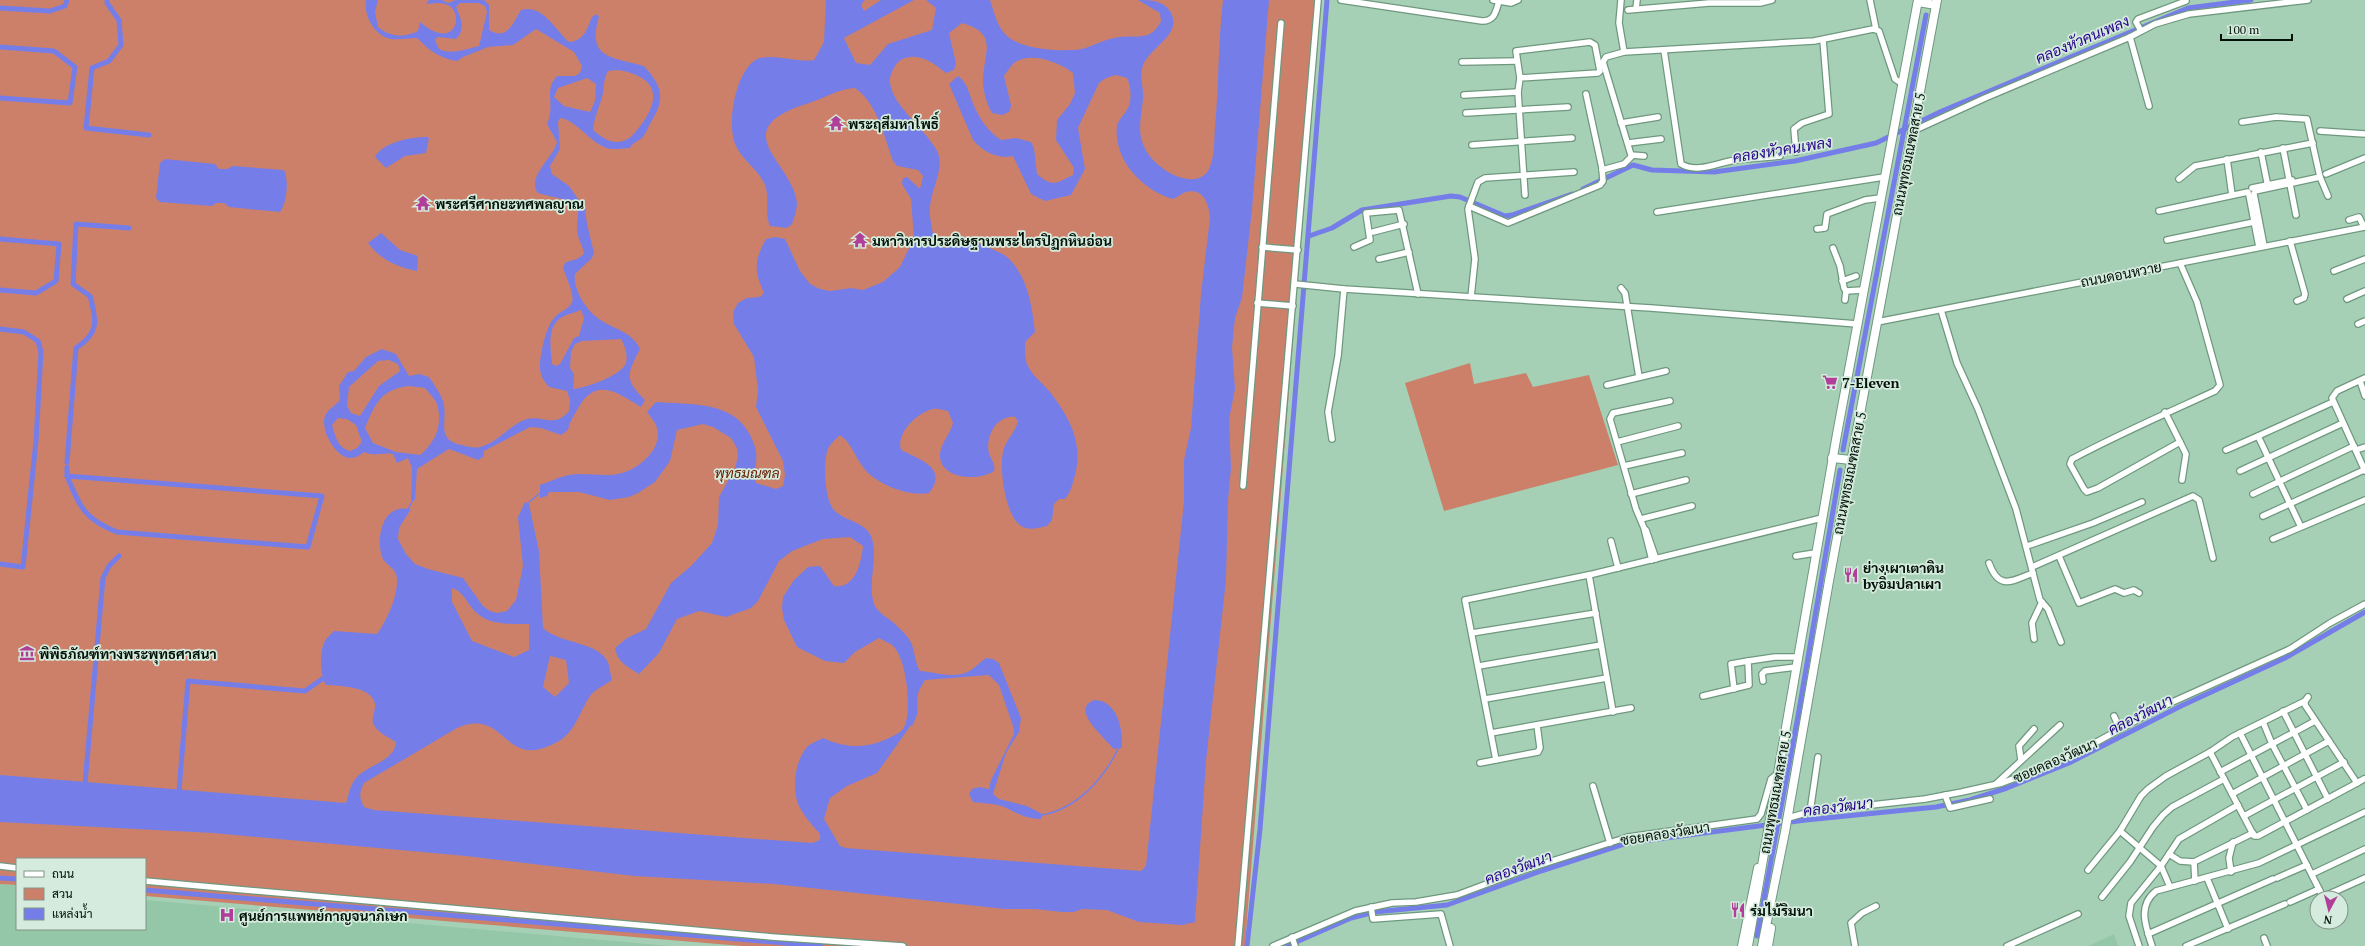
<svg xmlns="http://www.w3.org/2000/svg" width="2365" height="946" viewBox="0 0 2365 946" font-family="'PT Serif',Sarabun,serif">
  <rect width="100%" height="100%" fill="#a5d0b5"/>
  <g fill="#94c7a7">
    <polygon points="0,884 17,885 17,929 145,929 145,900 670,946 0,946"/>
    <polygon points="2114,934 2118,946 2089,946"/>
  </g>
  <g fill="#cc806a">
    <polygon points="0,0 1320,0 1245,946 742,946 145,896 145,859 17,859 17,885 0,884"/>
    <polygon points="1470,363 1474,384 1526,373 1533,387 1589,375 1618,465 1444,511 1405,383"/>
  </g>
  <g fill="#757ee8" fill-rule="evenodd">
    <path d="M366,0H378L375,12L378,27C390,37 404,38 418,31L420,22C457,54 466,9 445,4C439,2 431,4 426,4L429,0H442L448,3L456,0H484L489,5V30C507,41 513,23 521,10C543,4 554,29 569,42C584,41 587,29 592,17L597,14L599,17C586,59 613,57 644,66C662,86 666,98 651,122C648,127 646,134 642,138C637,142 633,142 630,148C622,148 612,151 604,147C591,142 574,119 560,118L558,122L560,149L550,166L552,174L569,186L585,209L587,224L594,253L592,258L575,274C573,288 584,306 594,315C609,329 631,329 640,349C627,374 624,379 645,400L641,407C619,394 598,377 580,405C575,414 570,420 568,430L561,435L541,428L530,427L484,451L483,457L478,460L449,449L417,469L415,500H411L412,468L408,458L397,463L393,454C382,452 374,457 364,452C360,455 356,458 350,458C335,457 320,429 325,416C327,410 336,405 340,400L339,386L348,372L354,371L366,357L382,349L396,354L409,376L419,374L429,377C434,384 440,393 443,401C449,419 434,440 462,445C469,447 476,449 483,446C499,441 509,426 524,420C541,413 553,430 569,411L570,400L567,391L549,387C546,383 542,379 541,374C537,363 546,326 554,318C559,311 569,310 572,302C575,294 565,276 563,267L566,262L577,259L584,254C583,246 579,241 578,235C575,225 580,215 577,205C563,197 553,198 538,193C526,178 553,158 557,142L547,124C556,104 543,91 557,76H575L580,73L582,66L574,52L536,29L513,45L488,47L463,57L457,61C439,58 430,51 417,38C409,38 399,40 391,39C375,37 363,15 366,0ZM460,3H478L485,6L487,12L479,46C467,49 451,55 439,49L435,40L438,37L456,39C466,29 461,18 456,7ZM619,70C655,77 663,95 641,125C636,131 631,139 623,141C612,145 601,137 593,130C594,117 600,106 603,93C604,85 604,78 608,71ZM587,78L596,84L595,101L590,112L564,106L554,97L558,88ZM581,310L584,318L579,336L574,338L560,364L556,366L552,364C551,351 547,330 558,320C563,315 574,313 581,310ZM621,339C625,346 628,355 626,363C622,375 586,388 573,389L574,374L570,368L571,352L575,344L582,341ZM389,360L398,364L400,371L379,386L360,416L351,413L347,406L349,387L378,361ZM409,386L425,388C429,393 435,399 437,404C443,424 436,442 420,455L396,452L373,443L365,428C375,404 381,389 409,386ZM338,418L347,419L356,425L362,442L357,448L350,451C337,447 336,437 332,425Z"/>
    <path d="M826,0H865L861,5L864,11L881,0H914L844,38L856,63L870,65L888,44L932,30L936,8L926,0H990C994,12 997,26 1006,35C1021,50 1063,52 1082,49C1093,46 1103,40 1114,38C1134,33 1150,44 1161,21L1160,13L1138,0C1151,0 1162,0 1170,11C1185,36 1146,48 1142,69C1140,79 1144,90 1143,99C1142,113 1137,130 1143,144C1150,163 1175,181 1195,179C1201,178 1207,174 1209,169C1215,156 1214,140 1215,127C1219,85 1218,42 1223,0H1269L1252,209L1242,298L1235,318L1232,347L1235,389L1229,419L1231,468L1228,501L1226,580L1206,761L1195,922L1182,925L1139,922L1107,910L1082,909L1074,912H1062L1035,909H1005L774,884L634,876L466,856L213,833L0,822V775L346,803C349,794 350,784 357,777C368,765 395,761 396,742C388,737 378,733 374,725C370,718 376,711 375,704C372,686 339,686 326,685C320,675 319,651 325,641C327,637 331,634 334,631L377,634C386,622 397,598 397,582C398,567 386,567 382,557C377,542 380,513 399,509C403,508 408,509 411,509L399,528L398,539L406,554L415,564L428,569L463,578L483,606L490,611L497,613L507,611L516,600L523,566L518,517L525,502L529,504L539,551L543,628C559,643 595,642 606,659C610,664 610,674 612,680C605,685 594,690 590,696C580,711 575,732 559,741C502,774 508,706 457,728L364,783C359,793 359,797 364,807L374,810L812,843L820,840V834C812,825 803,815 798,804C792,787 795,761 807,747C811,743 818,741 823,738C844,748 866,749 887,739C892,736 899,734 903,729C913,714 907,661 894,647C891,643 883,641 879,638L855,652L844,663L825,661L797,647L784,620L782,608L783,597L794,580L808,567L820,566L834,586C855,589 861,564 863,546L850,537L823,539L792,551L779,561L758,601L751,608L726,617L699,611L677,619L659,653L639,674C628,667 617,662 615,648L627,638L646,629L671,583L691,566L712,543L718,525L719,497L735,468L738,456L737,448L731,438L713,427L703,424L677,430L670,461L655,482L638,493L629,497L610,500L579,492H549L547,496L540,498V485C549,482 559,477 569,475C586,472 605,478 622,473C640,468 665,447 656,425C654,421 650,416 647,412L656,402C696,405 741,400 755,447C759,460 753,471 756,483L776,489L783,486L785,475L783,461L756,407L758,390L754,357L734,324L733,312L738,303L747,298L760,297L764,293C754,271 754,261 766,239L775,237L785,239L800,271L810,284L820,289L830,291L851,288L863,290L883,282L900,267L914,238L911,199L902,184L903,178L907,177L920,189L923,176L918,170L897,166L893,161C884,136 877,103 855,88C838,89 825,98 809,103C722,130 793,162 797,203C797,210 794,218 792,224L787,228L770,226C764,213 770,198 765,185C759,170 742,160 736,146C726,125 735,75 754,61C767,51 797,63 814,60L824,42ZM962,23C1000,34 983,53 983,81C983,91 987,105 992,113L1003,115L1010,111L1011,105L1004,76C1007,72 1010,67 1013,64C1028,50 1060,62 1073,73L1075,93L1070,104L1057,120L1056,140L1074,168L1073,175C1056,183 1053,188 1037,174L1034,148L1031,142L1016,138L1001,140C989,132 981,121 975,108C970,98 968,82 958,76L949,84L973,140C982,151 998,160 1013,156L1031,194L1045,201L1071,195L1085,169L1078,128L1099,83L1106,78L1116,75L1127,78C1131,86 1132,100 1128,108C1125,114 1118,120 1117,126C1113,159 1142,190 1173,199C1178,197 1182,193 1186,192C1204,187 1209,205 1210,218L1201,294L1191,428L1184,460V501L1146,866L1141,871L846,848L840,846L824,819L830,798L847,786L877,773L911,725L912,726C922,708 915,710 918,695C918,690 923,684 925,680L989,675L999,685L1014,729V734L991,780L989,789L980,787L972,789L969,794L973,802C980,803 998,804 1004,807C1017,813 1025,819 1041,819L1042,814L1027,806L999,799L993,794L1006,753L1019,732L1021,718L999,663L993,659L986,658C980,662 972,671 965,673C951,678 934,672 920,671C915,662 915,654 912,645C910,638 902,631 897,626C889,617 875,613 873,600C868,579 879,557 871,536C865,522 845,521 835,511C824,501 823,461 828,449C830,444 836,439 840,435C852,444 854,455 863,467C875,484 909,497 929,493C949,468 919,459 901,450C896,433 916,414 932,409C936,408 943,410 948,411L953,423C950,435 939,445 940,457C942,480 980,481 994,471C996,464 991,460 989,453C986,443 991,427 1000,421C1005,418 1009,416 1015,417L1018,421C1015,432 1008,438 1004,448C998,465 1005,516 1021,526C1029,531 1038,528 1047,526L1052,520L1054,504L1059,499H1065C1072,490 1073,482 1076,471C1082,440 1069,417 1050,392C1042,382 1032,376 1027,364C1025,358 1025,349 1025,342L1035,332C1032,306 1028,276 1007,257C1001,252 991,249 985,246C968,238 962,238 945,248L935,243C933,232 929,218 930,207C931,190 944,170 938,153C928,129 877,96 893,70C896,64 899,60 905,58C922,53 934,64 946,73L954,70L956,63L949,33ZM452,588C463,592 464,598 471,607C485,626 509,624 529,624V650L514,657L472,641L452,602ZM550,656L566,660L569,683L555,697L543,687Z"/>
    <path d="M427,137L429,138L426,153L405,156L386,168L375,157C383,142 411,137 427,137Z"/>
    <path d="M165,159L215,164L219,169H227L233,166L284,170C289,180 287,203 280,212L229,207L224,203H216L212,206L160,202L156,198L160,163Z"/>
    <path d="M381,233L400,250L418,256L417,271C397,267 381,260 368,243Z"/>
    <path d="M1095,700C1118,701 1123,730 1122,748L1114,749C1106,739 1068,708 1095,700Z"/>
  </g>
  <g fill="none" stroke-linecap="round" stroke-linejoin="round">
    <g stroke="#757ee8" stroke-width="1.5">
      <polyline points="528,503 540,493"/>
      <polyline points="408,509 413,500"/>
      <path d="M1042,815C1076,809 1103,780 1118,749"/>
    </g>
    <g stroke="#757ee8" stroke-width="5">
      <polyline points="107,0 107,3 119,20 121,45 109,61 92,68 86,128 149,135"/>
      <polyline points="0,8 50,11 65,6 67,0"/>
      <polyline points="0,47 54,51 75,67 70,103 0,98"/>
      <polyline points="1583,189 1633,165 1652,170 1714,172 1795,161 1876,143 1942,111 2188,8 2251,0"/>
      <polyline points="1309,236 1332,228 1362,210 1451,196 1460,197 1505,216 1512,215 1572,194"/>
      <polyline points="0,239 59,244 56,281 36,293 0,290"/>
      <polyline points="0,329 24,332 38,341 41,352 36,441 23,567 0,564"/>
      <polyline points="1843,450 1926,15"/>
      <path d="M67,462L76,348C99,333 97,321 90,296L73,284L76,224L129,228"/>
      <path d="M67,476L322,496L308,547L117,532C84,519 80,507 67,476Z"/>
      <polyline points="67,476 67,467"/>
      <polyline points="85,784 103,578 109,566 119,556"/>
      <polyline points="179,791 188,681 305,691 322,679"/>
      <polyline points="0,878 17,879"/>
      <polyline points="145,890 821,946"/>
      <polyline points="1757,936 1798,716 1840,470"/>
      <polyline points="1247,946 1260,829 1327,0"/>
      <polyline points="1287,946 1351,918 1375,912 1447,905 1541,871 1627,843 1806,820 1936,807 1970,800 2007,788 2069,763 2181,706 2285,658 2365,612"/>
    </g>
    <g stroke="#6f987f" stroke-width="8">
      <g id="minor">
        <path d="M1341,0L1482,21C1495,21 1496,11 1499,1"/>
        <polyline points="1493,0 1511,3 1518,0"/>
        <polyline points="1621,0 1619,23 1624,52"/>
        <polyline points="1870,0 1876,29"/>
        <polyline points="1636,9 1637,0"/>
        <polyline points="1628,10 1709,3 1760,3 1772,0"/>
        <polyline points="2141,31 2136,22 2138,19 2186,1"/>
        <polyline points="2130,37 2149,106"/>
        <path d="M1664,50L1681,164C1698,174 1719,162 1736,160C1751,158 1766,158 1780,156"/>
        <polyline points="1462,62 1517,61"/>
        <polyline points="1520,78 1598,73 1600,71 1595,45 1590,42 1516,51 1520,78 1518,92 1525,195"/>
        <polyline points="1464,95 1518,92"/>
        <polyline points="1466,113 1568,107"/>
        <polyline points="2242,122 2276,117 2307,119 2320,177 2328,196"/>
        <polyline points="1621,123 1658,117"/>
        <polyline points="1913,131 1985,98 2130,37 2155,24 2189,14 2308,0"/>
        <polyline points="2320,131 2365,134"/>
        <polyline points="1628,143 1661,139"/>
        <polyline points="1472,145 1572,138"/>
        <polyline points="2283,148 2296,215"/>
        <polyline points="1796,152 1794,129 1802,123 1829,114 1823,40"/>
        <polyline points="2261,152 2268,187"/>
        <polyline points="1644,156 1631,155 1603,62 1606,57 1624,52 1814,41 1873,29 1879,31 1895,79 1901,83"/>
        <polyline points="2227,159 2232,195"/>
        <polyline points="1602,170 1624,164 1632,156"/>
        <polyline points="2326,174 2365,158"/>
        <polyline points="2179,179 2195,166 2313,143"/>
        <polyline points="2252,188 2292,180"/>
        <polyline points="2255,191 2320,177"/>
        <polyline points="2254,194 2264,246"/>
        <polyline points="2249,195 2259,247"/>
        <polyline points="1469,206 1508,223 1600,185 1603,181 1602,168 1586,94"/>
        <polyline points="2159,211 2248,192"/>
        <polyline points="1657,212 1884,177"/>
        <polyline points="2349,220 2359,217 2364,227"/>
        <polyline points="1817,229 1825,228 1827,214 1865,200 1880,198"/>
        <polyline points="1373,232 1404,224"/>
        <polyline points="2167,240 2259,221"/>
        <polyline points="2290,241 2305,294 2304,298 2297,301"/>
        <polyline points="1262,247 1298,250"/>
        <polyline points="1354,247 1370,240 1366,213 1399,210 1418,294"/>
        <polyline points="1833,248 1840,266 1844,288 1846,291 1863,290"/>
        <polyline points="1379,259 1409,252"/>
        <polyline points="2334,271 2365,259"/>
        <polyline points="1842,281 1856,276"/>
        <polyline points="1295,284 1344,289 1651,308 1857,324"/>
        <polyline points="1621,288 1625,293 1639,377"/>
        <polyline points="1471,297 1475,259 1468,209 1478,182 1485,178 1574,172"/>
        <polyline points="2347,299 2365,291"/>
        <polyline points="1845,300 1846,291"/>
        <polyline points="1257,303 1293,306"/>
        <polyline points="1941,310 1957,363 1978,409 2016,509 2040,600 2048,609 2061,642"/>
        <polyline points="1877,322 2365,227"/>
        <polyline points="2358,324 2365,321"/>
        <polyline points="2365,378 2337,391 2332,398 2365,471"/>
        <polyline points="2360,381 2365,396"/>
        <polyline points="1607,385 1666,371"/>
        <path d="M2165,412L2180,442L2098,488L2087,492L2084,489L2070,464L2072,459C2119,434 2167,413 2215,391L2220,385L2197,302L2180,263"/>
        <polyline points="2258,436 2333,402"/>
        <polyline points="1332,439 1328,412 1338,356 1344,289"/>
        <polyline points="1617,442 1678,426"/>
        <polyline points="2180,442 2186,454 2182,480"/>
        <polyline points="2226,450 2258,436 2300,525"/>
        <polyline points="2356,450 2365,447"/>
        <polyline points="1624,466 1682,453"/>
        <polyline points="2240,471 2343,423"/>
        <polyline points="1243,486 1281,23"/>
        <polyline points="1631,494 1686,480"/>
        <polyline points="2253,494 2354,446"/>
        <polyline points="2263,516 2364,470"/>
        <polyline points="1641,519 1692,506"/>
        <polyline points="1646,530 1656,559"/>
        <polyline points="2273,539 2365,500"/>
        <polyline points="1611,541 1618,568"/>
        <polyline points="2027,546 2093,523 2142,502"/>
        <polyline points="1796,556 1815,553"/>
        <polyline points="2059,556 2079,603 2115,589 2124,593 2134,590 2139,593"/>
        <polyline points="1652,560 1644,528 1636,509 1610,419 1613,413 1670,401"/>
        <path d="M1989,563C1999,591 2012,581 2033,573"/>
        <polyline points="2032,567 2193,496 2199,500 2213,558"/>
        <polyline points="1589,575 1613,712"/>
        <polyline points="1472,633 1596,613"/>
        <polyline points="2034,639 2032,623 2042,602"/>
        <polyline points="1479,666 1601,645"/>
        <polyline points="1763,681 1762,674 1765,671 1796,667"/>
        <polyline points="1734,689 1731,664 1748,661"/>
        <polyline points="1703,696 1749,685 1748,661 1775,657 1798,657"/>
        <polyline points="1485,699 1607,678"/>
        <polyline points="2305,701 2305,705 2357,783 2258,836 2254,836 2210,752 2232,737 2305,701 2308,697"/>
        <polyline points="2283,711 2328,799"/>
        <polyline points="2114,716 2120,729"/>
        <polyline points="2263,722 2272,744 2307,810"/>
        <polyline points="1491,733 1631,708"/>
        <polyline points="2240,733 2322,895 2325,896 2365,878"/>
        <polyline points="1496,760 1465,600 1593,574 1822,518"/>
        <polyline points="2021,760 2019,746 2034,729"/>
        <polyline points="1480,763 1538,752 1540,748 1537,725"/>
        <polyline points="2220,772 2315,721"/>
        <polyline points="1997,783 2060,725"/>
        <polyline points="2357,783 2364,779"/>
        <polyline points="1593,786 1610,843"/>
        <polyline points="2232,794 2329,741"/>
        <polyline points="1945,795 1950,808 1990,799"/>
        <polyline points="1810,812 1818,757"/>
        <polyline points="2244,816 2344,762"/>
        <polyline points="1788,818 1809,812 1925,799 1962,792 2002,783 2045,767 2093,744 2157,709 2290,649 2330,623 2365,604"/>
        <polyline points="2120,831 2161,866 2170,887"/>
        <polyline points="2169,854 2180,861 2194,862 2253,833"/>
        <polyline points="2194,862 2195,881"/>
        <polyline points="0,866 17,868"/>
        <polyline points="2088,870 2120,831 2141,796 2148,789 2166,776 2210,752"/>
        <polyline points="2231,872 2229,858 2233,842"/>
        <polyline points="2312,874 2365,849"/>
        <polyline points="2207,878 2228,929"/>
        <polyline points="2277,878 2307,865"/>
        <polyline points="145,881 772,937 903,946"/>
        <polyline points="2102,897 2130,862 2153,827 2163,815 2172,807 2224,779"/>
        <polyline points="2290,902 2319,889"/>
        <polyline points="1371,907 1373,919 1441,914 1450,946"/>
        <polyline points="2148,934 2273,879"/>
        <polyline points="1292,937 1295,946"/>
        <polyline points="2264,938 2267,946"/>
        <polyline points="1238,946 1318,0"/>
        <polyline points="1273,946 1355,911 1392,903 1416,902 1457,895 1524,870 1628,837 1757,819 1761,814 1771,779 1778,773"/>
        <polyline points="1855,946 1851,923 1862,913 1876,906"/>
        <polyline points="2007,946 2078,914"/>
        <polyline points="2139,946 2129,916 2131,903 2161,866 2179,839 2238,805"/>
        <path d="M2152,946C2146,927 2137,906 2156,891L2259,863L2365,812"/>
        <polyline points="2186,946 2285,904"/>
      </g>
    </g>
    <g stroke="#6f987f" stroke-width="10">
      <g id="secondary">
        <polyline points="1918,2 1936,5"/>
        <polyline points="1832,458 1851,460"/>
        <polyline points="1742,946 1758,868"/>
        <polyline points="1748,946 1837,434 1918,0"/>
        <polyline points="1762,946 1785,832 1829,581 1937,0"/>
        <polyline points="1768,946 1771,928"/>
      </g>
    </g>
    <use href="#minor" stroke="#fff" stroke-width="5.5"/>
    <use href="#secondary" stroke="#fff" stroke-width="8"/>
  </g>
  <defs>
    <g id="temple-bare" transform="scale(1.2)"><path d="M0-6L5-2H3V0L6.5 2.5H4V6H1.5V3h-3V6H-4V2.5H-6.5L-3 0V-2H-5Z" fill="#b13e98" stroke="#d5ebdd" stroke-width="2.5" paint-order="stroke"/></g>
    <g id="supermarket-bare" transform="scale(1.2)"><path d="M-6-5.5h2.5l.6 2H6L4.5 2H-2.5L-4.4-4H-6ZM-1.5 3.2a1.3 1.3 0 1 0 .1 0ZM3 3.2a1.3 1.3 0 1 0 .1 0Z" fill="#b13e98" stroke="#d5ebdd" stroke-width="2.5" paint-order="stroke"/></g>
    <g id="restaurant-bare" transform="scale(1.2)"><path d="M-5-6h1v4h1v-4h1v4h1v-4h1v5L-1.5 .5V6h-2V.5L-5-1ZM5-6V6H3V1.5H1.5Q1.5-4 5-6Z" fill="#b13e98" stroke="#d5ebdd" stroke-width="2.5" paint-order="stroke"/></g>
    <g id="museum-bare" transform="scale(1.2)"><path d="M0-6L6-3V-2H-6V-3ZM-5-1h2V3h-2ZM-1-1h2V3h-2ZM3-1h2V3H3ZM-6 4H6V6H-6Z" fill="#b13e98" stroke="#d5ebdd" stroke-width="2.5" paint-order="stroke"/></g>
    <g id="hospital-bare" transform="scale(1.2)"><path d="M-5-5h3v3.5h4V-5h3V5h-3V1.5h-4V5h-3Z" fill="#b13e98" stroke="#d5ebdd" stroke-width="2.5" paint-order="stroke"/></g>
  </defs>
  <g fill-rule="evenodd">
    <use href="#temple-bare" x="836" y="123"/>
    <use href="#temple-bare" x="423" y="203"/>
    <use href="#temple-bare" x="860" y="240"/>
    <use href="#supermarket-bare" x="1830" y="382"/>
    <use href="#restaurant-bare" x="1851" y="575"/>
    <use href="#museum-bare" x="27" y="653"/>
    <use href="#restaurant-bare" x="1738" y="910"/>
    <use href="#hospital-bare" x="227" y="915"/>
  </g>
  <g text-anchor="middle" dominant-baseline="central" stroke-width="3.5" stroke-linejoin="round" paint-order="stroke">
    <g font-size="14" font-weight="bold" fill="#031209" stroke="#d5ebdd" text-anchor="start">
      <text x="848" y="123">พระฤสีมหาโพธิ์</text>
      <text x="435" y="203">พระศรีศากยะทศพลญาณ</text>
      <text x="872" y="240">มหาวิหารประดิษฐานพระไตรปิฏกหินอ่อน</text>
      <text x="1842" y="382">7-Eleven</text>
      <text x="1863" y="567">ย่างเผาเตาดิน<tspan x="1863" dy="16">byอิ่มปลาเผา</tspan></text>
      <text x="39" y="653">พิพิธภัณฑ์ทางพระพุทธศาสนา</text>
      <text x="1750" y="910">ร่มไม้ริมนา</text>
      <text x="239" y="915">ศูนย์การแพทย์กาญจนาภิเษก</text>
    </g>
    <g font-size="14" fill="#031209" stroke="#d5ebdd">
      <text transform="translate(1908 154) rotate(-79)">ถนนพุทธมณฑลสาย 5</text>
      <text transform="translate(2121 274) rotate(-11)">ถนนดอนหวาย</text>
      <text transform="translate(1849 473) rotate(-79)">ถนนพุทธมณฑลสาย 5</text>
      <text transform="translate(2055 760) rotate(-24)">ซอยคลองวัฒนา</text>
      <text transform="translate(1775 792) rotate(-80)">ถนนพุทธมณฑลสาย 5</text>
      <text transform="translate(1665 833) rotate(-9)">ซอยคลองวัฒนา</text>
    </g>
    <g font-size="14" font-style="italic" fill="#651b01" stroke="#d5ebdd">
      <text x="747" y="472">พุทธมณฑล</text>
    </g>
    <g font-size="15" font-style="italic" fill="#25038a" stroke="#d5ebdd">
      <text transform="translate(2082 39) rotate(-23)">คลองหัวคนเพลง</text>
      <text transform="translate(1782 149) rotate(-9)">คลองหัวคนเพลง</text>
      <text transform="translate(2140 714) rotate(-27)">คลองวัฒนา</text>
      <text transform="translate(1838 806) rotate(-7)">คลองวัฒนา</text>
      <text transform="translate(1518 867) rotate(-20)">คลองวัฒนา</text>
    </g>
  </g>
  <rect x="16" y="858" width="130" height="72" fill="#d5ebdd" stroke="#819488"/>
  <rect x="24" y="871" width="20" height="6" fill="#ffffff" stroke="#819488"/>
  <text x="52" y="878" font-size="12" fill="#031209">ถนน</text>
  <rect x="24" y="888" width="20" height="12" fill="#cc806a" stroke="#819488"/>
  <text x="52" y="898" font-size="12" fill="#031209">สวน</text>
  <rect x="24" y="908" width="20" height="12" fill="#757ee8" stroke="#819488"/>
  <text x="52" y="918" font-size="12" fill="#031209">แหล่งน้ำ</text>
  <g transform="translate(2329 910) rotate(187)"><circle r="19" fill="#d5ebdd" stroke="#819488"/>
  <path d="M0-3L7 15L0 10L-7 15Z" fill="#b13e98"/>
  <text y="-6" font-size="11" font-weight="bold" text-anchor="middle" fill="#031209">N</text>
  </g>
  <path d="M2221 34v6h71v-6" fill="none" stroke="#031209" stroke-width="2"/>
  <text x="2227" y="34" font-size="12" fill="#031209" stroke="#d5ebdd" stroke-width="3" paint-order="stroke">100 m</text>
</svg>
